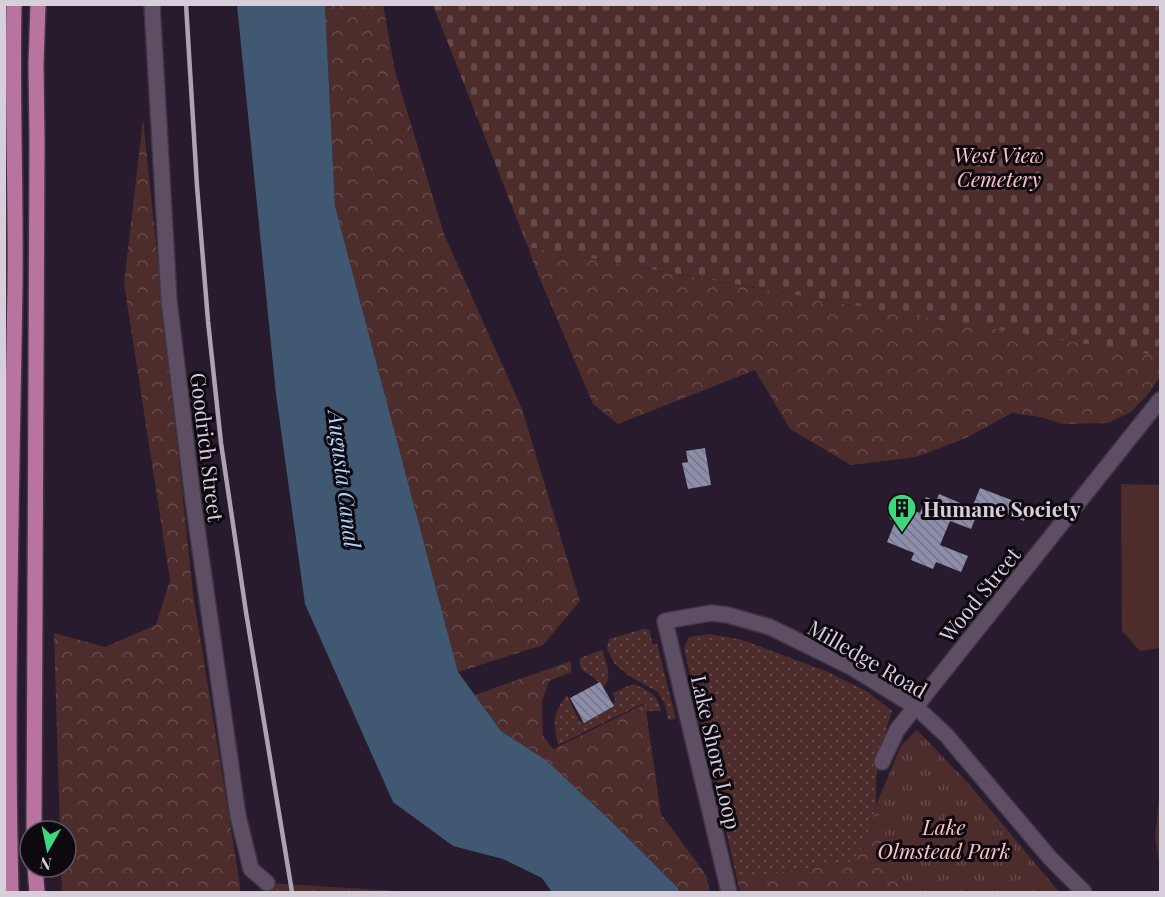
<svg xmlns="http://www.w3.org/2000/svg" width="1165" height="897" viewBox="0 0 1165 897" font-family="'Playfair Display',serif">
  <defs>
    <pattern id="grass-dots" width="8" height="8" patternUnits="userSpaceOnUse" patternTransform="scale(1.5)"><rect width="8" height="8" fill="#4d2c2c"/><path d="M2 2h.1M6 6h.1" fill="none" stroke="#66494a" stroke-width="1.8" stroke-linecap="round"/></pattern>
    <pattern id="forest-crowns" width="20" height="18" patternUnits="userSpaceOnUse" patternTransform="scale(1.5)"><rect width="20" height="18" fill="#4d2c2c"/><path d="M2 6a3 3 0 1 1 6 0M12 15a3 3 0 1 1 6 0" fill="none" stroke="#66494a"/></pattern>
    <pattern id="cemetery-stones" width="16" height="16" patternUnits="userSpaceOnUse" patternTransform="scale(1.5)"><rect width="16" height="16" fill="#4d2c2c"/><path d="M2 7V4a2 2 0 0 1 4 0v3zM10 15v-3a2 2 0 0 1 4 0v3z" fill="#66494a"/></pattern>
    <pattern id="park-tufts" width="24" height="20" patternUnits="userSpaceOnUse" patternTransform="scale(1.5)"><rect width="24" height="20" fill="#4d2c2c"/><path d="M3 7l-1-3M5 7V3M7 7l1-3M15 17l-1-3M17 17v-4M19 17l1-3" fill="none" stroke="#66494a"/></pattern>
    <pattern id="building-back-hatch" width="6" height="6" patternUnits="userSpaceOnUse" patternTransform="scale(1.5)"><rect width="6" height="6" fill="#8d8eaa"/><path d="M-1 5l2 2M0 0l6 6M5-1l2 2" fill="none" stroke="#76768b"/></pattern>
  </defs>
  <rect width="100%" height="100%" fill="#281b2e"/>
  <g fill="url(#grass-dots)">
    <polygon points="643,629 649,630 653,645 657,644 676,719 668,720 665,704 658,692 629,676 614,663 607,649 609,639"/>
    <polygon points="710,634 742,640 826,671 868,692 892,711 886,730 876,778 876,805 870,834 854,861 737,879 684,648 689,637"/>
    <path d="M602,650C606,662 614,679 602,688C600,685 598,681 595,679C586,670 579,674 580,658Z"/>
    <path d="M633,684C648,690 658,694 661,711H646L644,703L558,745C554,720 551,716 567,695L580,722L614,703L615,698L612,693Z"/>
  </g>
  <g fill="url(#forest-crowns)">
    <polygon points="325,5 383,5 395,71 444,234 522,409 580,601 543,645 458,672 335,206"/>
    <polygon points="143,120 193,593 240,885 240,892 62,892 61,867 66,867 66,831 60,831 54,633 105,647 156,625 170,580 124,283"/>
    <polygon points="528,247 851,305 1160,355 1160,377 1148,394 1131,412 1108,423 1063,424 1040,417 1012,413 966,438 916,457 851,465 790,429 755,370 618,424 593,404 535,267"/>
    <polygon points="571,661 571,672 549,681 542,702 543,736 553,749 645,704 661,814 706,875 710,892 679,892 678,888 621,831 546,760 501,731 475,695"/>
    <polygon points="876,805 901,881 920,892 740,892 737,879 854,861 870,834"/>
  </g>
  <polygon fill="url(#cemetery-stones)" points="433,5 1160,5 1160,356 874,309 528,247"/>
  <g fill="url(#park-tufts)">
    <polygon points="917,730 969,784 1059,892 920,892 901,881 876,805 901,746"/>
    <polygon points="267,883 413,892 269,892"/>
  </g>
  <g fill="#4d2c2c">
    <polygon points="1121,484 1160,485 1160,648 1140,651 1122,631"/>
    <polygon points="1160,791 1160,870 1155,837"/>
  </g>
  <polygon fill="#405871" points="237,5 325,5 335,206 458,672 501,731 546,760 615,825 678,888 679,892 552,892 542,878 503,859 453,846 393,802 305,604 276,394"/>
  <g fill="url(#building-back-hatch)">
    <polygon points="705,448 711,485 688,489 682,463 688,462 686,451"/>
    <polygon points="980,488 1030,507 1024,521 988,506 985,515 978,512 971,529 950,521 940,545 968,556 961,572 936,562 933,569 911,560 914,553 887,542 895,522 890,519 896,503 920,513 926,497 936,501 939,494 972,508"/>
    <polygon points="600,682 614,706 584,723 570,698"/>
  </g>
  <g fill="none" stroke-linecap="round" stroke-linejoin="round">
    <g stroke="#413545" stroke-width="18">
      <g id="minor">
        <polyline points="152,4 169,300 193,500 238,816 251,869 267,883"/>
        <polyline points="882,762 897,730 1160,400"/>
        <polyline points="729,892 665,621 711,613 728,615 770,627 853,668 916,707 947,736 1050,858 1084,892"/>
      </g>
    </g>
    <g stroke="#413545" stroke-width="18">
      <g id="major">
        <polyline points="34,831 37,140 36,65 38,4"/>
        <polyline points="35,867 37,892"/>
        <path d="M11,892C6,690 12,488 15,285C16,192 12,98 14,4"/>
      </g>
    </g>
    <use href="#minor" stroke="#5d4e64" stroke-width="15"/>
    <use href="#major" stroke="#b8739e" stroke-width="15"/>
    <polyline stroke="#ada3b2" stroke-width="4.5" points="186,4 197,186 208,321 221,443 246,612 292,892"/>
  </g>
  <defs>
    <g id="building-pin" transform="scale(1.5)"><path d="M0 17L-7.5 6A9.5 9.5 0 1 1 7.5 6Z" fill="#3dd77e" stroke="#0e0810"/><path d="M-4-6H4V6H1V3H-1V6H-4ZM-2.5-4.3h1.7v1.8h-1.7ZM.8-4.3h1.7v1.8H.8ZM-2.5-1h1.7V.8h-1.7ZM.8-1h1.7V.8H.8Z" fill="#111"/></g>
  </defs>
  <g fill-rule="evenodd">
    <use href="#building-pin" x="902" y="508"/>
  </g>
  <g text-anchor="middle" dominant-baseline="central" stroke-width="6" stroke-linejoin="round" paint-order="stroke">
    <g font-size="21" font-style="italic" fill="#fbc2c2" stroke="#0e0810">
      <text x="999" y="154">West View<tspan x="999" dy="24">Cemetery</tspan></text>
      <text x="944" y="826">Lake<tspan x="944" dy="24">Olmstead Park</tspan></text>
    </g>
    <g font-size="21" fill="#d7cedb" stroke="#0e0810">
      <text transform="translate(208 447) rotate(83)">Goodrich Street</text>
      <text transform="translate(979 594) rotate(-51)">Wood Street</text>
      <text transform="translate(868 658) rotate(30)">Milledge Road</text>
      <text transform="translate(717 752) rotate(77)">Lake Shore Loop</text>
    </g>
    <g font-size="21" font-weight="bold" fill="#d7cedb" stroke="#0e0810" text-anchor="start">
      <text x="923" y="508">Humane Society</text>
    </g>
    <g font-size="22" font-style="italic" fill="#b1d5fa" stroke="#0e0810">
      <text transform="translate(345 479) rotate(83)">Augusta Canal</text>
    </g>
  </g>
  <rect width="1165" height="897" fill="none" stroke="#d7cedb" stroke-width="12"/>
  <g transform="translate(48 849) rotate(189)"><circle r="28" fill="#0e0810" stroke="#5e5761" stroke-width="1.5"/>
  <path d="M0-4.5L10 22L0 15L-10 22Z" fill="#3dd77e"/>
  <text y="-9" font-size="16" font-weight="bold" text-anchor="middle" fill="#d7cedb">N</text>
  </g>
</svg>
